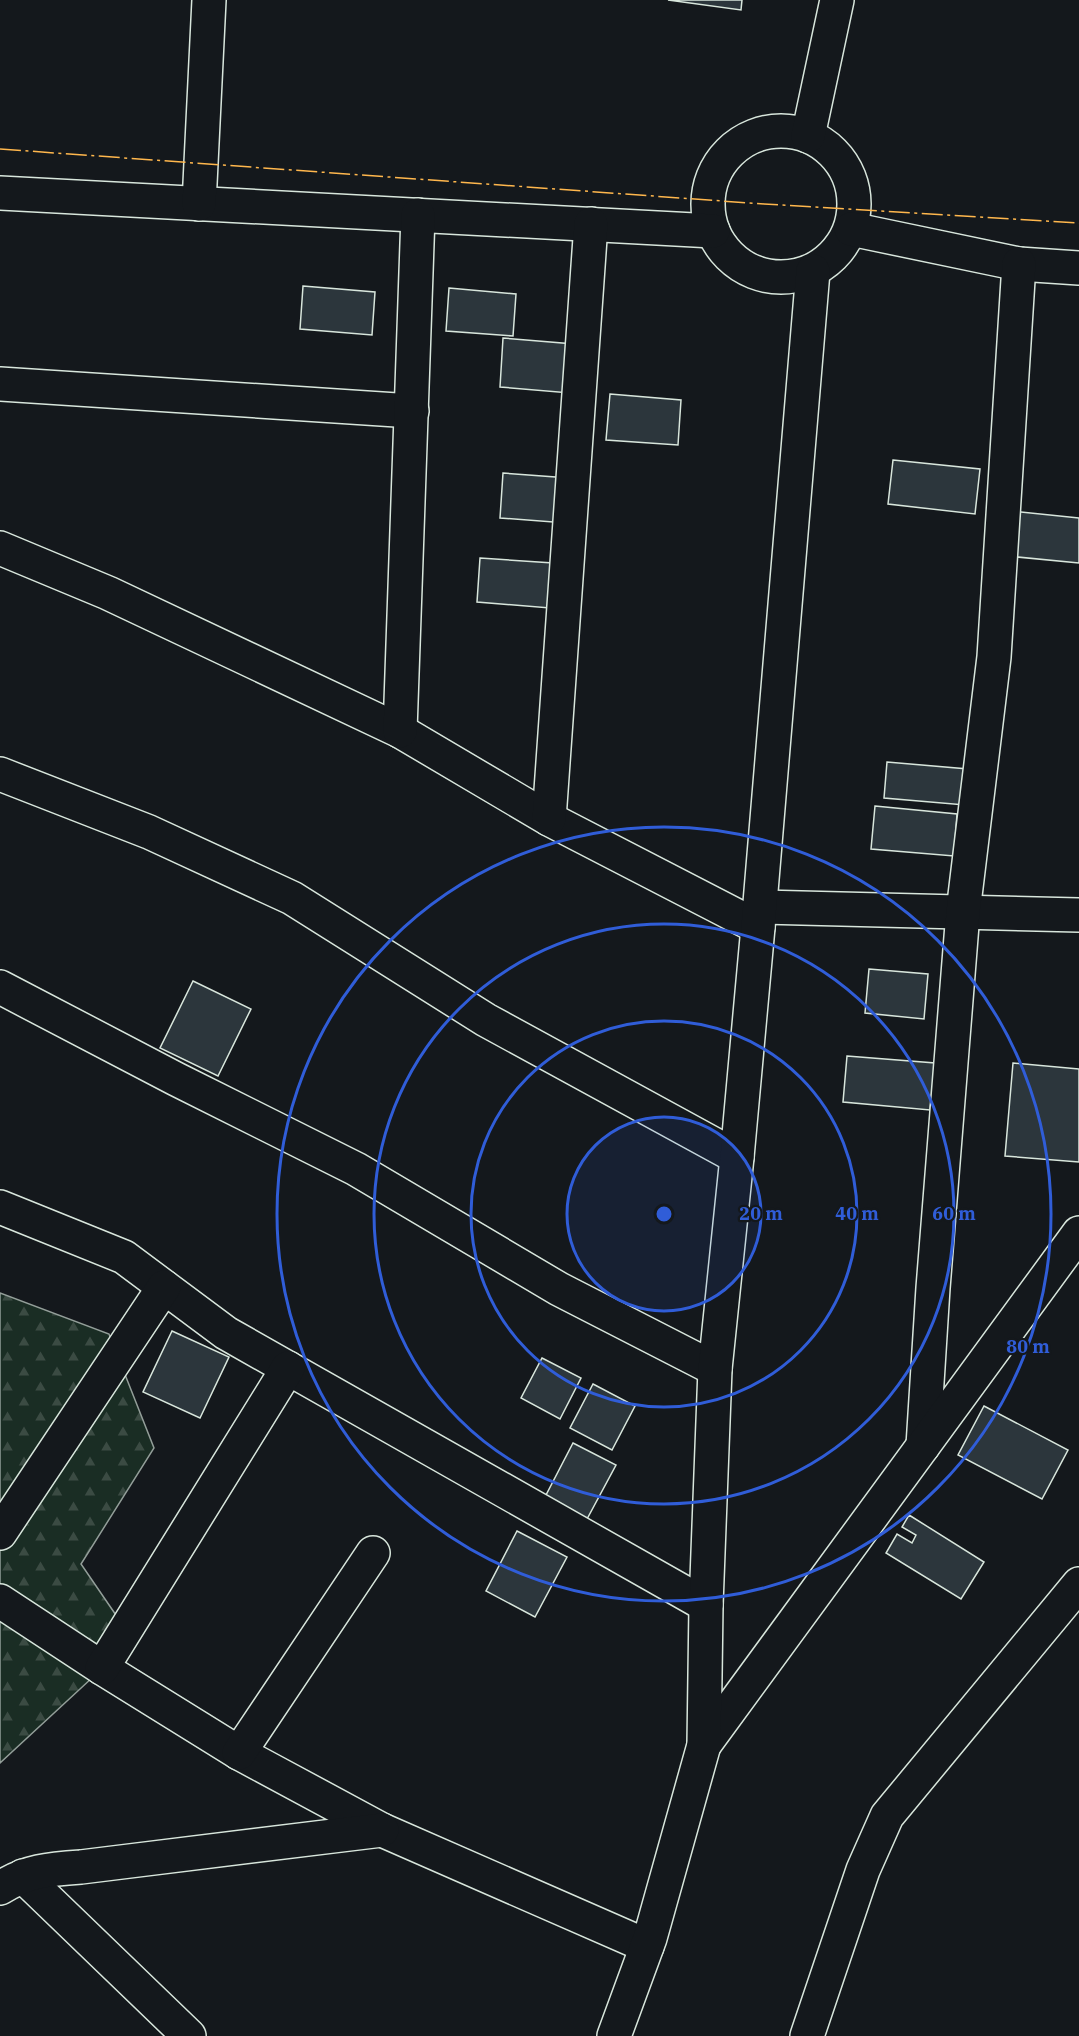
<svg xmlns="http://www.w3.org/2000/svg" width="1079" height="2036" viewBox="0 0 1079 2036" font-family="'IBM Plex Serif',serif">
  <defs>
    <pattern id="forest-firs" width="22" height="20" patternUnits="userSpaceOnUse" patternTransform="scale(1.5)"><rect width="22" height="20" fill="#1a2d24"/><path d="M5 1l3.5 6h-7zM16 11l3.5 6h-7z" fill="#3b4b43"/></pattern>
  </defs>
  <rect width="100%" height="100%" fill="#14181c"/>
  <polygon fill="url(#forest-firs)" stroke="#939e99" stroke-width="1.5" points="0,1293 109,1334 154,1448 81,1564 133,1640 0,1763"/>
  <g fill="#2c363c" stroke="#d8e6dc" stroke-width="1.5">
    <polygon points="668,0 742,0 741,10"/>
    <polygon points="303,286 375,292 372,335 300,329"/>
    <polygon points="449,288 516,294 513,336 446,331"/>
    <polygon points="503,338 574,344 570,393 500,387"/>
    <polygon points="610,394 681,400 678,445 606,440"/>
    <polygon points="893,460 980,469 975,514 888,504"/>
    <polygon points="503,473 569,478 566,523 500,518"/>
    <polygon points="1011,511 1079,518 1079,563 1007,556"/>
    <polygon points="480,558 553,563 550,608 477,602"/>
    <polygon points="887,762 968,769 965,805 884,798"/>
    <polygon points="875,806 957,814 954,856 871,849"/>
    <polygon points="869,969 928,974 924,1019 865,1013"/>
    <polygon points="193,981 251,1009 218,1076 160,1048"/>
    <polygon points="847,1056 935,1063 930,1110 843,1102"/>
    <polygon points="1013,1063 1079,1069 1079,1162 1005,1156"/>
    <polygon points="172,1331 229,1357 200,1418 143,1392"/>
    <polygon points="542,1358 581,1378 560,1419 521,1398"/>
    <polygon points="593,1384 635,1406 612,1450 570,1428"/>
    <polygon points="984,1406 1068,1450 1042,1499 958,1455"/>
    <polygon points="573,1443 616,1465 587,1519 545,1497"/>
    <polygon points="909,1515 984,1562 961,1599 886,1553 897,1534 912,1543 916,1535 902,1527"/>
    <polygon points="517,1531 567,1557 535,1617 486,1591"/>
  </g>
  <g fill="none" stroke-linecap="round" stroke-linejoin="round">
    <g stroke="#d8e6dc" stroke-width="36">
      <g id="minor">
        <circle cx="781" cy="204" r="73"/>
        <polyline points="808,136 837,0"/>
        <polyline points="0,193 713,231"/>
        <polyline points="199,204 209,0"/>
        <polyline points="851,229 1019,264 1079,268"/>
        <polyline points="0,384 412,411"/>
        <polyline points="0,548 108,593 400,731 549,819 758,927"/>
        <polyline points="400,731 418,215"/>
        <polyline points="0,774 149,832 292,898 486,1020 737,1157"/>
        <polyline points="549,819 591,224"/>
        <polyline points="760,907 1079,915"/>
        <polyline points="0,987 176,1079 356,1169 559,1289 715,1369"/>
        <polyline points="0,1207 124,1257 226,1333 706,1605"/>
        <polyline points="923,1446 933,1288 963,912 994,657 1019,264"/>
        <polyline points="0,1533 164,1287"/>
        <polyline points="0,1601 102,1668 239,1753 382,1830 647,1946"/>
        <polyline points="102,1668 288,1368"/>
        <polyline points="704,1745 1079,1233"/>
        <polyline points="239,1753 373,1553"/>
        <polyline points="23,1876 189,2036"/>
        <path d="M0,1888C27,1871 49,1869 81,1867L382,1830"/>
        <polyline points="614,2036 650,1938 704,1745 706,1605 715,1369 737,1157 758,927 813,271"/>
        <polyline points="807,2036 863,1870 887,1816 1079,1584"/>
      </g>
    </g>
    <use href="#minor" stroke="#14181c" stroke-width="33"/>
    <polyline stroke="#ffb74d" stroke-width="1.5" stroke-dasharray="21 4.5 3 4.5" stroke-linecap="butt" points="0,149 764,204 1079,223"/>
  </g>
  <circle cx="664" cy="1214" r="97" fill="#305dd8" fill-opacity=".12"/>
  <g fill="none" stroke="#305dd8" stroke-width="3">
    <circle cx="664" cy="1214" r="97"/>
    <circle cx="664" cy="1214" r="193"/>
    <circle cx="664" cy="1214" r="290"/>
    <circle cx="664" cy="1214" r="387"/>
  </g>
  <circle cx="664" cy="1214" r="9" fill="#305dd8" stroke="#14181c" stroke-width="3"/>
  <g font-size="18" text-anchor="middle" font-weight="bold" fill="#305dd8" stroke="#14181c" stroke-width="4.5" stroke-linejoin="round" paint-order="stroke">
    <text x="761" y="1220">20 m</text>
    <text x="857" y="1220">40 m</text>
    <text x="954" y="1220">60 m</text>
    <text x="1028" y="1353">80 m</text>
  </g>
</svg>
